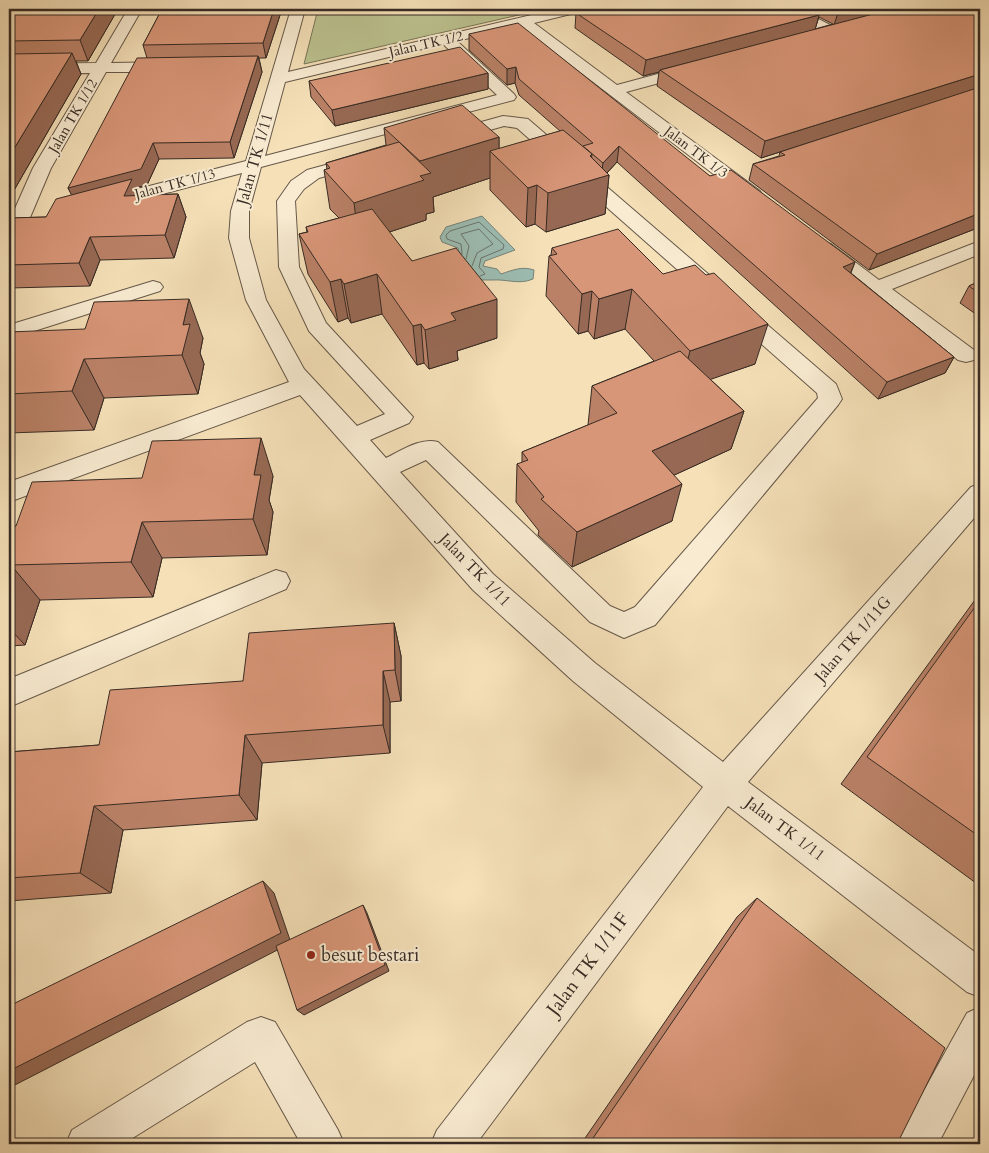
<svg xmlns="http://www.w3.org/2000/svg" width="989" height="1153" viewBox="0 0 989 1153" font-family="Cardo,serif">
  <rect width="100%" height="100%" fill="#f5e0b8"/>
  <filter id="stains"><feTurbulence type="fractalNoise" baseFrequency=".004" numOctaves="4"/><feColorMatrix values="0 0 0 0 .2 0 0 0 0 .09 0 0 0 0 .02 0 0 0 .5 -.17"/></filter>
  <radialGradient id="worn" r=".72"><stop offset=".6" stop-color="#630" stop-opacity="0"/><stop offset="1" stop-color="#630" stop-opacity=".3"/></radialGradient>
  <polygon fill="#bbc28f" stroke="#79765a" points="318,9 545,9 304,64"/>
  <path fill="#9cbdb3" stroke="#74837a" d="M482,216L515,250L485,261L483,266L497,269L501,274C513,270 522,266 534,270L533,279C519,285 507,279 493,280C483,280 474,280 464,279L458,248L442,242L440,237L446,227Z"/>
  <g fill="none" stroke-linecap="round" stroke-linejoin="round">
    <g stroke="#6a746c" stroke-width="1">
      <polyline points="462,254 461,244 447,239 446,235 450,231 479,222 504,245 503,249 481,258 479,267 485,274 480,276"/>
      <polyline points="466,259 469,246 461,234 479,229 493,244 477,253 472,266"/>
    </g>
    <g stroke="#665849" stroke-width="2">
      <g id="minor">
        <polygon points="128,9 142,9 111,63 170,62 175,64 178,67 175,70 170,72 106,72 51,168 26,227 23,231 16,233 9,231 9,222 33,168 90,73 9,74 9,64 96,63"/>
        <path d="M291,9H305L288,72L557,9H581L579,12L534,23L617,85L695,64L700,66L703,69L700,72L626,92L760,191L762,195L760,199L753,201L746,199L520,26L457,41L514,94L516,97L514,100L261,167L249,211V238L266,300L304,369L357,426L385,414L309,331L279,267L277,201L291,181L307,170L359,156L365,157L368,161L365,165L319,178L304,189L295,201L299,267L326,323L413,417L409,423L370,440L386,458C402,450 421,437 438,442L610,606L624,612L635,607L818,398L817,393L517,128L504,126L451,141L445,140L442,136L445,132L503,116L528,119L836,384L842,399L838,405L655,625L624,638L590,622L426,460L400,472L493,574L595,663L723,762L971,487L980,484V511L748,782L980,956V997L967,992L728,806L476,1144H431L437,1130L703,787L573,681L473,590L300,395L9,502V482L289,382L246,300L229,238L231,211L242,173L102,210L95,208L93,204L95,200L246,161ZM443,44L497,95L265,156L285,82Z"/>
        <polygon points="782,9 799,9 838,29 840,32 838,35 828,35 784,12"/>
        <polygon points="980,241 980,254 892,289 974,350 977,355 974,360 966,362 958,360 817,252 814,248 817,244 824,242 831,244 879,280"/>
        <polygon points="153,281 160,283 163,287 160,291 9,339 9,325"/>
        <polygon points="276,570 286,573 290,581 286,589 9,707 9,679"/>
        <polygon points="980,1007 980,1064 938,1144 896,1144 902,1130 967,1013"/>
        <polygon points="261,1017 275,1022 338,1130 344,1144 301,1144 255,1062 123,1144 66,1144 72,1130 247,1022"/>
      </g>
    </g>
    <use href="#minor" fill="#f8ebd1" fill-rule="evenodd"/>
  </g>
  <g fill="#ba8167" stroke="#372b24" fill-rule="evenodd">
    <polygon points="9,9 118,9 88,61 76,61 81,74 9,199"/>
    <polygon points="162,9 282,9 266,58 259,58 262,72 234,158 159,159 147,185 135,188 138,195 178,194 186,217 174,258 100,260 90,286 9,288 9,218 46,217 72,195 68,188 147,58 143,45"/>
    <path d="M591,9H980V227L869,270L749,180L753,164L779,156L780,152L898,114L761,158L657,86L659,72L643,76L575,28L576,13ZM819,17L833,24L815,29Z"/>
    <polygon points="469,34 710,176 855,262 851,273 954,357 945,373 878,399 617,162 607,173 609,175 605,214 546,232 535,224 526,227 490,190 490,178 433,197 434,212 426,214 426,220 389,232 412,261 497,338 457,351 458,360 429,369 424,363 417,365 382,314 351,323 348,318 338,322 308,274 299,234 307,232 306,227 339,218 330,209 324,170 327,169 326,163 386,145 384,128 499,137 499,149 560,131 519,95 515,83 507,85 469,50"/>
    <polygon points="488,73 488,89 335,126 311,97 309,81"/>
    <polygon points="552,248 663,274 755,364 710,379 744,411 731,449 674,475 672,521 572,567 538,535 539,531 516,502 517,464 522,463 522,452 588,425 592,386 654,361 625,329 594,339 588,331 578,334 546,296 549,256 551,255"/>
    <polygon points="980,281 980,317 960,303 969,286"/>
    <polygon points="9,332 203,338 200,353 204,364 198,394 104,398 94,430 9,433"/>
    <polygon points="273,476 269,500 273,512 267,555 162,558 153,597 40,600 25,645 9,646 9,526 16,526"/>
    <polygon points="980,593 980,886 841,784"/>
    <polygon points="394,623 401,656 401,701 390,702 390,753 262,763 257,820 123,830 111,893 9,901 9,752 99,745 243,681"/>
    <polygon points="757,898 897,1144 581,1144 737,917"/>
  </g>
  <g fill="#976954" stroke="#372b24">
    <polygon points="99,9 118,9 88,61 80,40"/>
    <polygon points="274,9 282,9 266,58 263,43"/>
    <polygon points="844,9 897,9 834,25 839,10"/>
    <polygon points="819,15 815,30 660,70 659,72 643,76 646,60"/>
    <polygon points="72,53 81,74 9,199 9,157"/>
    <polygon points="258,56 262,72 234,158 230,142"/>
    <polygon points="516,67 515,83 507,85 507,69"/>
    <polygon points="488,73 488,89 335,126 332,110"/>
    <polygon points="980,74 980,88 761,158 765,141"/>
    <polygon points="499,137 499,160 490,151 490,178 433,197 434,212 426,214 426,220 359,242 354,203 420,161"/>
    <polygon points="153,143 159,159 147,185 135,188 140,202 76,204 68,188"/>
    <polygon points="619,146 617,162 604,176 609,175 605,214 546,232 548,193 592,154 589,181 601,177 603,163"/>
    <polygon points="537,185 535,224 526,227 528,188"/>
    <polygon points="178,194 186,217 174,258 165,235"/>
    <polygon points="980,213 980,227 869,270 877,254"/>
    <polygon points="90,237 100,260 90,286 79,263"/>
    <polygon points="855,262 848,279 843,267"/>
    <polygon points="377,274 382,314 351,323 344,284"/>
    <polygon points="341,279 348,318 338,322 330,282"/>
    <polygon points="632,289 625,329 594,339 599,299"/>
    <polygon points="592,291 588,331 578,334 582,294"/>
    <polygon points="189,299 203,338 200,353 204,364 198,394 182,355 183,325"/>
    <polygon points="497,299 497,338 457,351 458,360 429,369 425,330 451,313"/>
    <polygon points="421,324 424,363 417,365 413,326"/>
    <polygon points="768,324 755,364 680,390 690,351"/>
    <polygon points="954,357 945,373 878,399 887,382"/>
    <polygon points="84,359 104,398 94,430 72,391"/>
    <polygon points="744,411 731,449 644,489 652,451"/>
    <polygon points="261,438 273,476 269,500 273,512 267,555 253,519 254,475"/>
    <polygon points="682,484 672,521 572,567 577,532"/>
    <polygon points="142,522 162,558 153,597 131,562"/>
    <polygon points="11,565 40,600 25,645 9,628 9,572"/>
    <polygon points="394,623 401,656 401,701 395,670"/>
    <polygon points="383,671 390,702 390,753 383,725"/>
    <polygon points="245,735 262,763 257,820 239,795"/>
    <polygon points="94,806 123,830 111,893 80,873"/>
    <polygon points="263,881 274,893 291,943 9,1088 9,1071"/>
    <polygon points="363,905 367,913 389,971 304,1015 297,1010"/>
  </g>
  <g fill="#d89678" stroke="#372b24">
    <polygon points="9,9 99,9 80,40 9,41"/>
    <polygon points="162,9 274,9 263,43 143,45"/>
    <polygon points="591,9 806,9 819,15 646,60 576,13"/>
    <polygon points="892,9 980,9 980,74 765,141 660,70"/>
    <polygon points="518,23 710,176 731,170 855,262 843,267 954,357 887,382 619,146 603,163 583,146 593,143 519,79 516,67 507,69 469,34"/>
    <polygon points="460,47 488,73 332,110 309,81"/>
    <polygon points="72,53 9,157 9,54"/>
    <polygon points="258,56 230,142 153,143 141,169 68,188 137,58"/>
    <polygon points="980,87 980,213 877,254 753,164 785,155 780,152"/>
    <polygon points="462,105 499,137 420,161 384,128"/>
    <polygon points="563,130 592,154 590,156 609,175 548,193 537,185 528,188 490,151"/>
    <polygon points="399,142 431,173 420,176 424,180 354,203 324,170 330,168 326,163"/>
    <polygon points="132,179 124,196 178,194 165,235 90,237 79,263 9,265 9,218 46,217 56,199"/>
    <polygon points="372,209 412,261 456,248 497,299 451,313 456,320 425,330 421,324 413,326 377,274 344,284 341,279 330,282 299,234 308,232 306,227"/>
    <polygon points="618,229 663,274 695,265 706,275 714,273 768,324 690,351 632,289 599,299 592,291 582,294 549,256 557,254 552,248"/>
    <polygon points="980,281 980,294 969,286"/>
    <polygon points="189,299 183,325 190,324 182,355 84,359 72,391 9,394 9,332 85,329 94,302"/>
    <polygon points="680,351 744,411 652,451 682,484 577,532 541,499 544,497 517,464 528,460 522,452 617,413 592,386"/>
    <polygon points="261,438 254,475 261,475 253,519 142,522 131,562 11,565 9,572 9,526 16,526 32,482 142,478 152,441"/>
    <polygon points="980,600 980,837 867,757"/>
    <polygon points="394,623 395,670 383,671 383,725 245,735 239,795 94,806 80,873 9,878 9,752 99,745 110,690 243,681 249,633"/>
    <polygon points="263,881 281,933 9,1071 9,1006"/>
    <polygon points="757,898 945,1048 897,1144 589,1144"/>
    <polygon points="363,905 385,965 297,1010 276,946"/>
  </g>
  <circle fill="#8f2418" stroke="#f8ebd1" stroke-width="2" cx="311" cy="955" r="5"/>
  <g text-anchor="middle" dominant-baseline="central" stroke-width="4" stroke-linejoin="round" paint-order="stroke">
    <g font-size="14" fill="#372b24" stroke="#f8ebd1">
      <text transform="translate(426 44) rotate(-13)">Jalan TK 1/2</text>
      <text transform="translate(73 116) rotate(-60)">Jalan TK 1/12</text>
      <text transform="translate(696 152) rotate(37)">Jalan TK 1/3</text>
      <text transform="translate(175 184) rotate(-15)">Jalan TK 1/13</text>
    </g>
    <g font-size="16" fill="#372b24" stroke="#f8ebd1">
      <text transform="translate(255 159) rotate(-74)">Jalan TK 1/11</text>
      <text transform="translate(475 570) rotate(46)">Jalan TK 1/11</text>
      <text transform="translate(853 639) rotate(-49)">Jalan TK 1/11G</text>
      <text transform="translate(785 829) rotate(37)">Jalan TK 1/11</text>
    </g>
    <g font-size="19" fill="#372b24" stroke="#f8ebd1" text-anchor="start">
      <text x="321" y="955">besut bestari</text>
    </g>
    <g font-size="19" fill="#372b24" stroke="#f8ebd1">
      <text transform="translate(588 964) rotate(-53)">Jalan TK 1/11F</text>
    </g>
  </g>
  <rect width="989" height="1153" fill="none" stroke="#f5e0b8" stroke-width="30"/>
  <rect x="10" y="10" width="969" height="1133" fill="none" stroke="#372b24" stroke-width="2.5"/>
  <rect x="15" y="15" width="959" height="1123" fill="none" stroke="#372b24"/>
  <rect width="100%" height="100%" filter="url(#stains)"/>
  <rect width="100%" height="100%" fill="url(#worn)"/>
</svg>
